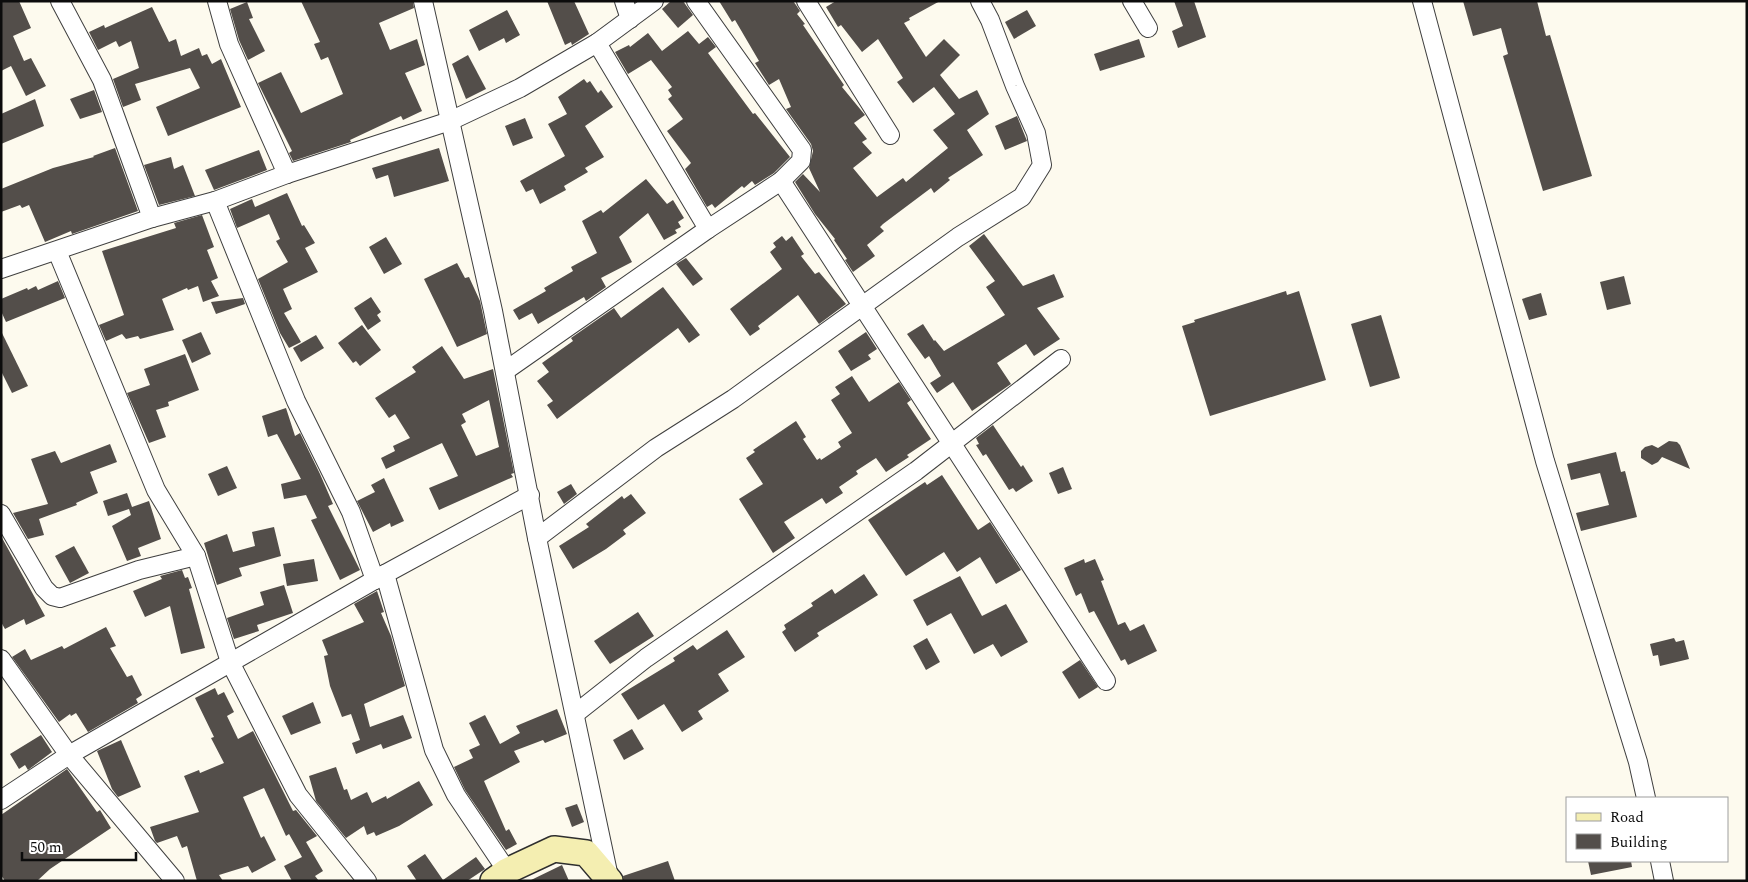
<svg xmlns="http://www.w3.org/2000/svg" width="1748" height="882" viewBox="0 0 1748 882" font-family="Spectral,serif">
  <rect width="100%" height="100%" fill="#fdfaee"/>
  <g fill="#534e4a" fill-rule="evenodd">
    <polygon points="1,1 19,1 31,28 13,36 24,61 31,58 46,86 26,96 11,66 1,71"/>
    <polygon points="301,1 413,1 414,8 379,23 390,50 417,39 425,65 405,73 422,111 403,120 401,116 350,140 351,142 293,161 289,153 292,151 258,83 281,72 301,113 343,94 328,57 321,60 314,44 320,42"/>
    <polygon points="547,1 574,1 589,34 572,45 571,42 565,45"/>
    <polygon points="671,1 683,1 693,15 678,28 662,9"/>
    <polygon points="719,1 793,1 796,5 800,11 797,14 805,24 803,25 844,85 842,87 865,115 854,123 867,139 862,142 872,153 853,168 877,197 903,178 906,182 948,148 933,130 955,114 934,87 913,103 897,82 903,78 878,39 862,52 841,25 838,27 826,7 836,1 940,1 909,18 910,20 904,23 926,57 944,39 960,55 940,75 959,99 977,90 989,114 967,130 983,155 948,178 950,180 934,193 931,188 883,224 880,227 884,231 867,245 875,256 853,272 845,260 847,259 834,240 835,239 815,214 795,182 803,174 820,192 809,168 813,151 811,144 786,109 791,107 779,79 769,85 755,63 759,61 735,20 732,22"/>
    <polygon points="1174,1 1194,1 1206,37 1178,48 1172,31 1183,26"/>
    <polygon points="1463,1 1537,1 1546,36 1550,35 1592,176 1543,191 1503,56 1508,54 1501,28 1473,36"/>
    <polygon points="247,2 253,18 249,19 265,51 248,60 239,40 230,9"/>
    <polygon points="152,7 169,42 176,39 181,56 199,48 202,56 207,54 212,64 221,59 241,107 168,136 156,107 200,88 190,68 135,84 141,100 123,107 113,79 139,68 131,41 119,47 116,41 98,50 89,32 104,25 105,28"/>
    <polygon points="507,10 520,35 506,43 504,38 479,51 469,30"/>
    <polygon points="1027,10 1036,26 1014,39 1005,22"/>
    <polygon points="688,31 699,44 708,37 716,47 708,53 753,114 755,113 790,157 774,173 755,185 752,181 744,188 742,186 715,208 712,204 707,207 685,169 691,163 667,131 683,119 668,99 672,96 668,90 672,87 651,60 628,74 615,52 629,45 630,47 648,33 662,51"/>
    <polygon points="1139,39 1145,57 1100,71 1094,54"/>
    <polygon points="468,55 486,89 466,99 452,64"/>
    <polygon points="584,79 587,83 590,81 598,93 601,90 613,107 585,126 604,157 585,168 588,172 564,186 566,190 540,204 533,189 526,192 520,181 565,156 548,124 567,114 558,97"/>
    <polygon points="94,90 102,112 80,119 70,99"/>
    <polygon points="35,99 44,126 1,144 1,114"/>
    <polygon points="1017,116 1027,141 1005,150 995,126"/>
    <polygon points="525,118 533,138 513,146 505,126"/>
    <polygon points="115,148 138,211 72,234 71,231 45,242 29,205 22,208 20,205 1,212 1,189 53,168 94,157 93,156"/>
    <polygon points="439,148 449,181 394,197 388,175 376,179 372,168"/>
    <polygon points="259,150 267,170 214,190 205,170"/>
    <polygon points="171,157 174,169 183,165 195,196 159,205 144,165"/>
    <polygon points="646,179 667,204 673,200 684,218 678,222 681,227 675,230 677,233 664,240 648,213 619,237 632,262 601,278 606,287 586,301 584,297 538,324 532,313 519,320 513,310 546,291 544,288 573,271 571,267 597,253 582,221 601,210 603,213"/>
    <polygon points="287,193 302,226 304,225 315,243 305,248 318,272 283,289 292,309 284,313 301,342 289,348 280,333 258,279 288,262 276,241 280,239 269,214 237,228 230,209 252,199 255,207"/>
    <polygon points="202,215 214,247 207,250 218,278 211,281 219,296 203,302 198,286 188,290 187,288 162,299 174,330 140,339 138,336 126,339 122,334 106,341 99,325 124,315 102,251 176,228 174,223"/>
    <polygon points="984,234 1023,286 1054,274 1064,297 1037,308 1060,339 1034,356 1026,344 997,363 1011,384 972,411 953,382 937,393 930,383 941,376 929,356 925,359 907,334 923,324 934,341 935,340 944,351 1005,315 986,287 995,281 969,246"/>
    <polygon points="782,236 786,241 792,236 804,254 801,256 815,274 819,272 846,304 819,324 798,295 758,326 760,329 750,336 730,309 782,269 770,252 776,247 773,243"/>
    <polygon points="386,237 402,264 384,274 369,247"/>
    <polygon points="686,258 703,279 693,286 676,264"/>
    <polygon points="457,263 465,278 469,277 480,301 487,334 457,347 424,279"/>
    <polygon points="1624,276 1631,304 1607,310 1600,282"/>
    <polygon points="58,281 65,298 6,322 1,311 1,299 27,288 28,290 36,286 38,290"/>
    <polygon points="663,287 700,335 689,343 678,328 557,419 547,405 553,401 537,381 549,372 542,363 573,341 571,338 614,308 621,318"/>
    <polygon points="1286,291 1287,295 1299,291 1326,380 1210,416 1182,326 1195,322 1194,320"/>
    <polygon points="1541,293 1547,315 1529,320 1522,299"/>
    <polygon points="371,297 381,312 377,315 381,321 368,330 354,308"/>
    <polygon points="243,298 245,304 216,314 211,302"/>
    <polygon points="1381,315 1400,378 1370,387 1351,324"/>
    <polygon points="362,325 381,350 360,366 356,361 353,363 338,343"/>
    <polygon points="1,331 28,386 12,393 1,371"/>
    <polygon points="201,332 211,354 192,363 182,340"/>
    <polygon points="866,332 877,349 868,355 871,359 851,371 838,351"/>
    <polygon points="316,335 324,348 301,362 293,348"/>
    <path d="M442,346L464,379L493,369L514,473L511,474L513,477L439,510L429,488L458,476L442,443L386,469L381,458L395,451L393,446L410,438L395,414L389,418L375,398L416,372L412,367ZM489,400L499,447L476,456L461,425L466,422L462,414Z"/>
    <polygon points="185,354 199,390 168,402 169,406 156,410 166,437 149,443 127,393 150,385 144,369"/>
    <polygon points="852,376 869,402 899,382 911,400 907,403 931,439 907,455 909,457 886,472 876,458 856,471 858,474 839,487 843,493 826,504 822,498 784,522 795,538 773,553 739,499 763,484 746,458 755,452 753,450 796,421 806,437 803,439 817,460 820,458 821,460 841,447 838,442 852,433 831,400 840,394 835,387"/>
    <polygon points="286,408 295,436 300,433 320,474 333,504 328,506 360,570 340,580 311,520 317,518 306,495 284,499 281,484 301,479 277,434 268,437 262,416"/>
    <polygon points="993,425 1021,467 1023,465 1033,481 1016,492 1013,488 1009,490 986,454 983,456 976,445 979,444 976,438"/>
    <polygon points="1669,441 1677,442 1680,445 1690,469 1662,457 1658,462 1652,465 1641,458 1641,451 1645,447 1652,445 1658,448"/>
    <polygon points="110,444 117,462 90,472 98,493 76,503 77,505 39,519 44,535 28,539 13,513 48,504 31,459 55,451 61,463"/>
    <polygon points="1616,452 1621,472 1625,471 1637,517 1581,531 1576,513 1609,505 1600,473 1571,480 1567,464"/>
    <polygon points="227,466 237,488 218,496 208,474"/>
    <polygon points="1063,467 1072,489 1058,494 1049,473"/>
    <polygon points="942,475 978,530 990,522 1021,570 996,584 980,557 957,572 944,552 906,576 868,520 925,482 927,485"/>
    <polygon points="384,478 404,521 391,527 390,523 373,532 357,501 375,492 371,485"/>
    <polygon points="571,484 577,494 564,504 557,492"/>
    <polygon points="127,493 132,507 149,501 161,539 138,548 141,556 127,561 112,526 131,515 129,509 108,516 103,501"/>
    <polygon points="631,494 646,513 623,530 626,534 606,549 573,569 559,546 589,527 586,524 622,496 624,499"/>
    <polygon points="274,527 281,556 239,568 242,576 217,585 204,543 227,534 233,552 255,546 252,532"/>
    <polygon points="1,536 45,616 26,625 24,619 5,629 1,622"/>
    <polygon points="74,546 89,573 70,583 55,556"/>
    <polygon points="314,559 318,581 287,586 283,564"/>
    <polygon points="1084,559 1085,563 1095,559 1104,580 1101,581 1118,625 1125,622 1130,631 1144,624 1157,651 1128,665 1125,659 1121,661 1094,611 1089,613 1081,593 1076,596 1064,568"/>
    <polygon points="182,570 185,578 188,577 192,588 189,589 205,648 181,654 170,606 145,617 133,591 162,579 160,576"/>
    <polygon points="864,574 878,595 817,633 819,636 795,652 782,632 786,629 784,625 813,606 811,603 832,589 835,594"/>
    <polygon points="960,576 982,616 1006,604 1028,642 1001,657 993,644 974,654 951,613 927,626 913,600"/>
    <polygon points="284,585 293,613 257,625 259,631 234,639 227,618 264,605 260,592"/>
    <polygon points="377,591 384,612 381,613 391,636 405,686 364,704 370,727 403,715 412,738 383,749 381,744 356,754 352,743 360,740 351,714 342,717 330,686 324,656 328,655 322,640 364,622 354,604"/>
    <polygon points="638,612 654,636 610,664 594,641"/>
    <polygon points="106,627 116,646 110,648 127,677 132,675 142,695 136,699 138,703 88,732 76,713 71,716 70,714 59,722 12,657 25,649 31,660 62,646 64,649"/>
    <polygon points="727,630 745,657 718,674 729,691 698,711 703,719 682,732 664,704 638,720 621,694 675,661 673,658 693,645 697,650"/>
    <polygon points="927,638 940,662 926,670 913,646"/>
    <polygon points="1674,638 1676,642 1684,640 1689,659 1660,666 1658,655 1653,656 1650,644"/>
    <polygon points="1080,660 1098,687 1079,699 1062,672"/>
    <polygon points="215,688 218,695 224,692 234,712 227,716 238,739 253,731 293,811 296,810 317,836 306,842 323,871 315,876 319,881 292,881 284,866 302,857 289,834 286,836 264,788 243,797 261,838 264,836 276,860 252,873 248,866 219,875 223,881 197,881 187,846 182,848 177,836 157,843 155,841 150,827 199,812 184,776 199,770 200,773 224,763 211,738 214,737 195,698"/>
    <polygon points="313,702 321,723 291,735 282,716"/>
    <polygon points="557,709 567,734 545,743 543,740 514,751 520,762 484,781 506,831 509,829 517,844 506,850 465,790 454,767 473,758 469,750 480,745 469,723 485,715 500,744 520,733 516,726"/>
    <polygon points="632,729 644,749 624,760 613,740"/>
    <polygon points="41,735 52,752 28,770 25,765 19,769 10,754"/>
    <polygon points="121,740 141,787 118,797 112,789 97,751"/>
    <polygon points="336,767 344,790 347,789 351,800 367,792 372,803 386,796 387,799 419,781 433,805 399,826 376,836 374,832 367,835 364,826 346,838 316,801 309,776"/>
    <polygon points="67,769 97,812 100,810 111,828 50,869 37,881 5,881 1,875 1,815"/>
    <polygon points="577,804 584,822 572,827 565,808"/>
    <polygon points="425,854 443,880 476,857 485,869 467,881 417,881 407,866"/>
    <polygon points="668,861 675,881 624,881 623,876"/>
    <polygon points="1588,861 1631,861 1632,867 1591,875"/>
    <polygon points="562,865 569,881 529,881"/>
  </g>
  <g fill="none" stroke-linecap="round" stroke-linejoin="round">
    <g stroke="#3f3f3f" stroke-width="20">
      <g id="street">
        <polyline points="60,1 102,80 152,218"/>
        <polyline points="217,1 229,44 287,174"/>
        <polyline points="423,1 493,311 537,538 609,877"/>
        <polyline points="624,1 630,19"/>
        <polyline points="806,1 890,135"/>
        <polyline points="1132,1 1148,28"/>
        <polyline points="1422,1 1545,461 1638,762 1646,798"/>
        <polyline points="597,43 708,229"/>
        <polyline points="781,181 1106,681"/>
        <polyline points="215,201 296,401 351,512 375,580"/>
        <polyline points="57,251 156,490 196,556 230,662 298,795 367,881"/>
        <polyline points="1,269 152,218 215,201 287,174 450,121 520,88 597,43 654,1"/>
        <polyline points="505,371 708,229 781,181 801,161 802,150 696,1"/>
        <polyline points="1,514 44,588 52,596 60,598 139,570 196,556"/>
        <polyline points="537,538 656,448 733,399 958,237 1022,197 1042,165 1036,133 1015,86 990,20 980,1"/>
        <polyline points="385,574 434,750 456,795 507,871"/>
        <polyline points="1,659 69,755 175,881"/>
        <polyline points="575,714 646,658 916,471 1061,359"/>
        <polyline points="1,800 69,755 385,574 530,495"/>
        <polyline points="1660,861 1664,881"/>
      </g>
    </g>
    <g stroke="#2e2e2e" stroke-width="28">
      <polyline id="secondary" points="493,881 507,871 554,849 586,853 610,881"/>
    </g>
    <use href="#street" stroke="#fff" stroke-width="18"/>
    <use href="#secondary" stroke="#f4eeb1" stroke-width="25"/>
  </g>
  <rect width="1748" height="882" fill="none" stroke="#0c0c0c" stroke-width="5"/>
  <rect x="1566" y="797" width="162" height="65" fill="#ffffff" stroke="#9e9e9e"/>
  <rect x="1576" y="813" width="25" height="8" fill="#f4eeb1" stroke="#9e9e9e"/>
  <text x="1610" y="822" font-size="15" fill="#0c0c0c">Road</text>
  <rect x="1576" y="834" width="25" height="15" fill="#534e4a" stroke="#9e9e9e"/>
  <text x="1610" y="847" font-size="15" fill="#0c0c0c">Building</text>
  <path d="M22 852v8h114v-8" fill="none" stroke="#0c0c0c" stroke-width="2.5"/>
  <text x="30" y="852" font-size="15" fill="#0c0c0c" stroke="#ffffff" stroke-width="4" paint-order="stroke">50 m</text>
</svg>
